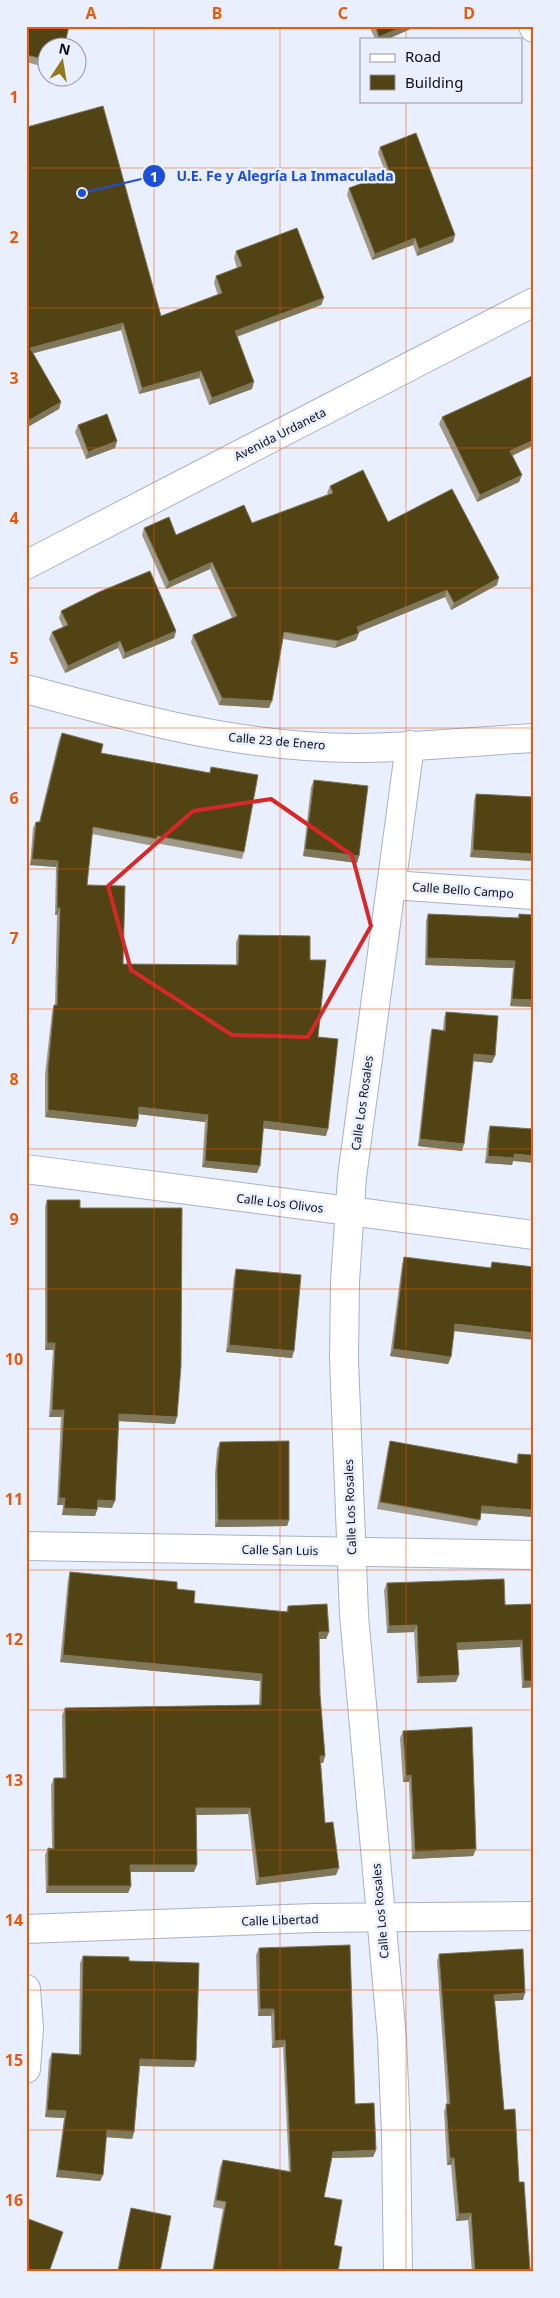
<svg xmlns="http://www.w3.org/2000/svg" width="560" height="2298" viewBox="0 0 560 2298" font-family="'Noto Sans',sans-serif">
  <rect width="100%" height="100%" fill="#eaeffd"/>
  <g fill="none" stroke-linecap="round" stroke-linejoin="round">
    <g stroke="#a9b1c7" stroke-width="30">
      <g id="street">
        <polyline points="533,26 534,28"/>
        <polyline points="26,565 534,302"/>
        <path d="M26,689C135,719 243,748 356,748C415,748 475,741 534,738"/>
        <polyline points="392,885 534,895"/>
        <polyline points="26,1169 534,1235"/>
        <polyline points="26,1546 534,1555"/>
        <polyline points="26,1929 313,1918 534,1916"/>
        <polyline points="26,1989 29,2028 26,2069"/>
        <polyline points="398,2272 396,2134 392,2038 354,1615 344,1359 345,1282 352,1177 410,745"/>
      </g>
    </g>
    <use href="#street" stroke="#fff" stroke-width="28"/>
  </g>
  <g fill="#9e9988">
    <polygon points="26,26 48,48 48,68 26,62"/>
    <polygon points="369,26 417,26 388,39 375,39"/>
    <polygon points="26,123 27,127 161,316 218,295 214,283 216,276 237,268 234,258 236,251 324,298 321,305 237,337 252,389 209,405 199,378 139,394 121,330 33,353 61,402 59,409 26,428"/>
    <polygon points="380,147 455,235 453,242 417,256 413,245 372,260 347,195 349,188 386,174 378,153"/>
    <polygon points="442,417 512,455 522,475 519,482 477,502 439,424"/>
    <polygon points="78,425 117,441 115,448 86,459 75,432"/>
    <polygon points="330,486 388,522 497,585 451,610 445,597 359,632 356,640 335,648 283,639 269,708 219,705 191,642 193,635 232,618 210,569 166,589 142,535 144,528 176,535 252,523 328,494 327,493"/>
    <polygon points="61,611 176,631 174,638 123,659 118,648 65,673 49,639 52,632 63,627 59,618"/>
    <polygon points="62,733 101,753 209,773 211,767 244,852 242,859 155,843 154,846 92,834 87,885 123,964 236,965 236,942 239,935 310,960 318,1037 326,1136 263,1128 257,1173 202,1167 205,1122 139,1114 138,1120 136,1127 45,1117 45,1075 52,1012 54,1005 55,1005 57,915 55,915 56,867 30,865 33,828 36,822 39,822 59,740"/>
    <polygon points="314,780 359,856 357,863 303,856 311,787"/>
    <polygon points="476,794 534,797 534,861 470,857 474,801"/>
    <polygon points="428,914 517,918 519,914 534,1007 510,1006 513,968 425,965 426,921"/>
    <polygon points="446,1012 492,1063 473,1061 462,1151 418,1146 430,1036 432,1029 443,1030 444,1018"/>
    <polygon points="490,1126 513,1161 512,1165 485,1163 488,1133"/>
    <polygon points="47,1200 80,1208 175,1424 119,1421 112,1508 98,1507 95,1516 62,1515 63,1505 57,1505 61,1417 49,1417 53,1350 45,1350 45,1207"/>
    <polygon points="404,1257 490,1268 492,1262 534,1267 454,1331 451,1357 448,1364 390,1356 402,1264"/>
    <polygon points="236,1269 292,1358 226,1352 234,1276"/>
    <polygon points="390,1441 516,1464 518,1454 534,1455 534,1517 481,1513 477,1526 377,1509 388,1448"/>
    <polygon points="220,1442 289,1520 287,1526 215,1527 215,1475 217,1449"/>
    <polygon points="70,1572 177,1589 194,1603 286,1612 288,1606 329,1632 326,1639 319,1639 320,1694 325,1756 323,1763 321,1763 325,1823 336,1875 256,1885 248,1814 197,1815 194,1872 130,1872 131,1886 128,1893 46,1893 45,1855 48,1848 52,1849 51,1785 54,1778 63,1778 62,1715 65,1708 259,1705 260,1681 60,1662 68,1579"/>
    <polygon points="387,1583 505,1605 534,1604 534,1687 522,1688 520,1647 458,1650 456,1682 417,1683 414,1632 387,1633 384,1590"/>
    <polygon points="403,1731 476,1849 473,1856 412,1859 409,1782 403,1782 400,1738"/>
    <polygon points="259,1948 355,2104 376,2150 373,2157 332,2158 324,2197 334,2245 338,2272 212,2272 223,2209 213,2207 220,2167 223,2160 289,2171 283,2047 272,2048 271,2016 258,2016 256,1955"/>
    <polygon points="439,1954 523,2000 495,2001 504,2110 519,2182 530,2272 472,2272 468,2220 456,2221 451,2165 447,2165 444,2111 447,2104 437,1961"/>
    <polygon points="83,1956 129,1961 194,2067 140,2066 134,2132 132,2139 106,2137 103,2175 100,2181 56,2177 64,2118 45,2117 49,2060 52,2053 79,2055 80,1963"/>
    <polygon points="131,2208 160,2272 117,2272 129,2215"/>
  </g>
  <g fill="#7f775a">
    <polygon points="404,26 417,26 388,39 379,39 379,37"/>
    <polygon points="455,235 453,242 417,256 419,249"/>
    <polygon points="415,238 413,245 372,260 375,254"/>
    <polygon points="324,298 321,305 232,338 235,331"/>
    <polygon points="123,323 121,330 27,355 30,348"/>
    <polygon points="201,371 199,378 139,394 142,388"/>
    <polygon points="254,382 252,389 209,405 212,398"/>
    <polygon points="61,402 59,409 26,428 26,422"/>
    <polygon points="534,440 534,445 508,458 510,451"/>
    <polygon points="117,441 115,448 86,459 88,452"/>
    <polygon points="522,475 519,482 477,502 480,495"/>
    <polygon points="212,562 210,569 166,589 169,582"/>
    <polygon points="499,578 497,585 451,610 454,603"/>
    <polygon points="447,590 445,597 354,634 357,627"/>
    <polygon points="176,631 174,638 123,659 125,653"/>
    <polygon points="359,633 356,640 335,648 338,641"/>
    <polygon points="120,641 118,648 65,673 68,666"/>
    <polygon points="222,698 272,701 269,708 219,705"/>
    <polygon points="305,849 359,856 357,863 303,856"/>
    <polygon points="473,850 534,854 534,861 470,857"/>
    <polygon points="32,859 58,861 56,867 30,865"/>
    <polygon points="57,908 60,908 57,915 55,915"/>
    <polygon points="427,958 515,961 513,968 425,965"/>
    <polygon points="512,999 534,1000 534,1007 510,1006"/>
    <polygon points="474,1054 495,1056 492,1063 471,1061"/>
    <polygon points="139,1107 208,1115 205,1122 137,1114"/>
    <polygon points="48,1110 138,1120 136,1127 45,1117"/>
    <polygon points="264,1121 328,1129 326,1136 261,1128"/>
    <polygon points="420,1139 464,1144 462,1151 418,1146"/>
    <polygon points="514,1154 534,1156 534,1163 513,1161 512,1165 485,1163 488,1156"/>
    <polygon points="205,1161 260,1166 257,1173 202,1167"/>
    <polygon points="455,1324 534,1333 534,1340 453,1331"/>
    <polygon points="47,1343 55,1343 53,1350 45,1350"/>
    <polygon points="229,1345 294,1351 292,1358 226,1352"/>
    <polygon points="393,1349 451,1357 448,1364 390,1356"/>
    <polygon points="52,1410 64,1410 61,1417 49,1417"/>
    <polygon points="119,1414 177,1417 175,1424 117,1421"/>
    <polygon points="59,1498 65,1498 63,1505 57,1505"/>
    <polygon points="98,1500 115,1501 112,1508 96,1507"/>
    <polygon points="482,1506 534,1510 534,1517 480,1513"/>
    <polygon points="64,1508 97,1510 95,1516 62,1515"/>
    <polygon points="218,1520 289,1520 287,1526 215,1527"/>
    <polygon points="417,1625 414,1632 387,1633 389,1626"/>
    <polygon points="319,1632 329,1632 326,1639 316,1639"/>
    <polygon points="522,1640 520,1647 455,1650 457,1643"/>
    <polygon points="63,1655 262,1674 260,1681 60,1662"/>
    <polygon points="459,1675 456,1682 417,1683 419,1677"/>
    <polygon points="524,1681 534,1681 534,1687 522,1688"/>
    <polygon points="320,1756 325,1756 323,1763 318,1763"/>
    <polygon points="411,1775 409,1782 403,1782 406,1776"/>
    <polygon points="196,1808 250,1808 248,1814 194,1815"/>
    <polygon points="476,1849 473,1856 412,1859 415,1852"/>
    <polygon points="130,1865 197,1865 194,1872 128,1872"/>
    <polygon points="339,1868 336,1875 256,1885 259,1878"/>
    <polygon points="48,1886 131,1886 128,1893 46,1893"/>
    <polygon points="525,1993 523,2000 492,2001 494,1995"/>
    <polygon points="260,2009 274,2009 271,2016 258,2016"/>
    <polygon points="285,2040 283,2047 272,2048 275,2041"/>
    <polygon points="140,2059 196,2061 194,2067 138,2066"/>
    <polygon points="47,2110 66,2111 64,2118 45,2117"/>
    <polygon points="107,2130 134,2132 132,2139 105,2137"/>
    <polygon points="376,2150 373,2157 330,2158 333,2152"/>
    <polygon points="450,2158 454,2158 451,2165 447,2165"/>
    <polygon points="58,2170 103,2175 100,2181 56,2177"/>
    <polygon points="471,2213 468,2220 456,2221 459,2214"/>
  </g>
  <g fill="#514314" stroke="#7f775a">
    <polygon points="26,26 69,26 64,48 48,48 48,60 26,55"/>
    <polygon points="375,26 404,26 379,37"/>
    <polygon points="103,106 161,316 222,293 216,276 242,266 236,251 297,228 324,298 235,331 254,382 212,398 201,371 142,388 123,323 30,348 61,402 26,422 26,123 27,127"/>
    <polygon points="416,133 455,235 419,249 415,238 375,254 349,188 390,173 380,147"/>
    <polygon points="534,375 534,440 510,451 522,475 480,495 442,417"/>
    <polygon points="107,414 117,441 88,452 78,425"/>
    <polygon points="363,470 388,522 452,489 499,578 454,603 447,590 357,627 359,633 338,641 284,632 272,701 222,698 193,635 237,616 212,562 169,582 144,528 169,517 176,535 244,505 252,523 333,493 330,486"/>
    <polygon points="150,571 176,631 125,653 120,641 68,666 52,632 68,625 61,611 99,592"/>
    <polygon points="62,733 103,744 101,753 210,773 211,767 258,775 244,852 157,836 157,839 93,827 87,885 125,886 123,964 238,965 239,935 310,936 310,960 326,960 318,1037 338,1039 328,1129 264,1121 260,1166 205,1161 208,1115 139,1107 138,1120 48,1110 48,1068 54,1005 57,1005 60,908 57,908 58,861 32,859 36,822 40,822"/>
    <polygon points="314,780 368,786 359,856 305,849"/>
    <polygon points="476,794 534,797 534,854 473,850"/>
    <polygon points="428,914 519,918 519,914 534,915 534,1000 512,999 515,961 427,958"/>
    <polygon points="446,1012 498,1016 495,1056 474,1054 464,1144 420,1139 432,1029 445,1031"/>
    <polygon points="490,1126 534,1129 534,1156 514,1154 514,1158 488,1156"/>
    <polygon points="47,1200 80,1200 80,1208 182,1208 181,1366 177,1417 119,1414 115,1501 98,1500 97,1510 64,1508 65,1498 59,1498 64,1410 52,1410 55,1343 47,1343"/>
    <polygon points="404,1257 491,1268 492,1262 534,1267 534,1333 455,1324 451,1357 393,1349"/>
    <polygon points="236,1269 301,1275 294,1351 229,1345"/>
    <polygon points="289,1441 289,1520 218,1520 217,1469 220,1442"/>
    <polygon points="390,1441 518,1464 518,1454 534,1455 534,1510 482,1506 480,1520 380,1502"/>
    <polygon points="70,1572 177,1582 177,1589 195,1591 194,1603 288,1612 288,1606 327,1604 329,1632 319,1632 320,1694 325,1756 320,1756 325,1823 333,1822 339,1868 259,1878 250,1808 196,1808 197,1865 130,1865 131,1886 48,1886 48,1848 54,1849 54,1778 66,1778 65,1708 261,1705 262,1674 63,1655"/>
    <polygon points="504,1579 505,1605 534,1604 534,1681 524,1681 522,1640 457,1643 459,1675 419,1677 417,1625 389,1626 387,1583"/>
    <polygon points="472,1727 476,1849 415,1852 411,1775 406,1776 403,1731"/>
    <polygon points="350,1945 355,2104 374,2103 376,2150 333,2152 324,2197 342,2200 334,2245 342,2247 338,2272 213,2272 226,2202 216,2200 223,2160 291,2172 285,2040 275,2041 274,2009 260,2009 259,1948"/>
    <polygon points="523,1949 525,1993 494,1995 504,2110 515,2109 519,2182 524,2182 530,2269 530,2272 475,2272 471,2213 459,2214 454,2158 450,2158 446,2104 450,2104 439,1954"/>
    <polygon points="83,1956 129,1957 129,1961 199,1963 196,2061 140,2059 134,2132 107,2130 103,2175 58,2170 66,2111 47,2110 52,2053 81,2055"/>
    <polygon points="131,2208 171,2216 160,2272 118,2272"/>
    <polygon points="26,2218 63,2232 49,2272 26,2272"/>
  </g>
  <path fill="none" stroke="#d62828" stroke-width="4" stroke-linejoin="round" d="M271,799L352,855L371,926L308,1037L232,1035L131,970L108,886L193,811Z"/>
  <path fill="none" stroke="#e8590c" stroke-width="1" stroke-opacity="0.55" d="M154,26V2272M280,26V2272M406,26V39M406,101V2272M26,168H534M26,308H534M26,448H534M26,588H534M26,728H534M26,869H534M26,1009H534M26,1149H534M26,1289H534M26,1429H534M26,1570H534M26,1710H534M26,1850H534M26,1990H534M26,2130H534"/>
  <g text-anchor="middle" dominant-baseline="central" stroke-width="5" stroke-linejoin="round" paint-order="stroke">
    <g font-size="12" fill="#0c0f17" stroke="#eaeffd">
      <text transform="translate(280 434) rotate(-27)">Avenida Urdaneta</text>
      <text transform="translate(277 741) rotate(5)">Calle 23 de Enero</text>
      <text transform="translate(463 890) rotate(4)">Calle Bello Campo</text>
      <text transform="translate(362 1103) rotate(-82)">Calle Los Rosales</text>
      <text transform="translate(280 1203) rotate(7)">Calle Los Olivos</text>
      <text transform="translate(350 1507) rotate(-92)">Calle Los Rosales</text>
      <text transform="translate(280 1550) rotate(1)">Calle San Luis</text>
      <text transform="translate(380 1911) rotate(-95)">Calle Los Rosales</text>
      <text transform="translate(280 1920) rotate(-2)">Calle Libertad</text>
    </g>
  </g>
  <path fill="none" stroke="#1d4ed8" stroke-width="2" d="M82 193L154 176"/>
  <g fill="#1d4ed8" stroke="#eaeffd" stroke-width="2">
    <circle cx="82" cy="193" r="5"/>
    <circle cx="154" cy="176" r="12"/>
  </g>
  <g font-size="15" text-anchor="middle" font-weight="bold" fill="#fff">
    <text x="154" y="182">1</text>
  </g>
  <g font-size="14" text-anchor="middle" font-weight="bold" fill="#1d4ed8" stroke="#eaeffd" stroke-width="5" stroke-linejoin="round" paint-order="stroke">
    <text x="285" y="181">U.E. Fe y Alegría La Inmaculada</text>
  </g>
  <rect width="560" height="2298" fill="none" stroke="#eaeffd" stroke-width="55"/>
  <rect x="360" y="38" width="162" height="65" fill="#eaeffd" stroke="#9195a1"/>
  <rect x="370" y="54" width="25" height="8" fill="#ffffff" stroke="#9195a1"/>
  <text x="405" y="62" font-size="15" fill="#0c0f17">Road</text>
  <rect x="370" y="75" width="25" height="15" fill="#514314" stroke="#9195a1"/>
  <text x="405" y="88" font-size="15" fill="#0c0f17">Building</text>
  <g transform="translate(62 62) rotate(12)"><circle r="24" fill="#eaeffd" stroke="#9195a1"/>
  <path d="M0-4L9 19L0 12L-9 19Z" fill="#91781e"/>
  <text y="-8" font-size="14" font-weight="bold" text-anchor="middle" fill="#0c0f17">N</text>
  </g>
  <rect x="28" y="28" width="504" height="2242" fill="none" stroke="#e8590c" stroke-width="2"/>
  <g font-size="16" text-anchor="middle" font-weight="bold" fill="#e8590c">
    <text x="91" y="19">A</text>
    <text x="217" y="19">B</text>
    <text x="343" y="19">C</text>
    <text x="469" y="19">D</text>
    <text x="14" y="103">1</text>
    <text x="14" y="243">2</text>
    <text x="14" y="384">3</text>
    <text x="14" y="524">4</text>
    <text x="14" y="664">5</text>
    <text x="14" y="804">6</text>
    <text x="14" y="944">7</text>
    <text x="14" y="1085">8</text>
    <text x="14" y="1225">9</text>
    <text x="14" y="1365">10</text>
    <text x="14" y="1505">11</text>
    <text x="14" y="1645">12</text>
    <text x="14" y="1786">13</text>
    <text x="14" y="1926">14</text>
    <text x="14" y="2066">15</text>
    <text x="14" y="2206">16</text>
  </g>
</svg>
